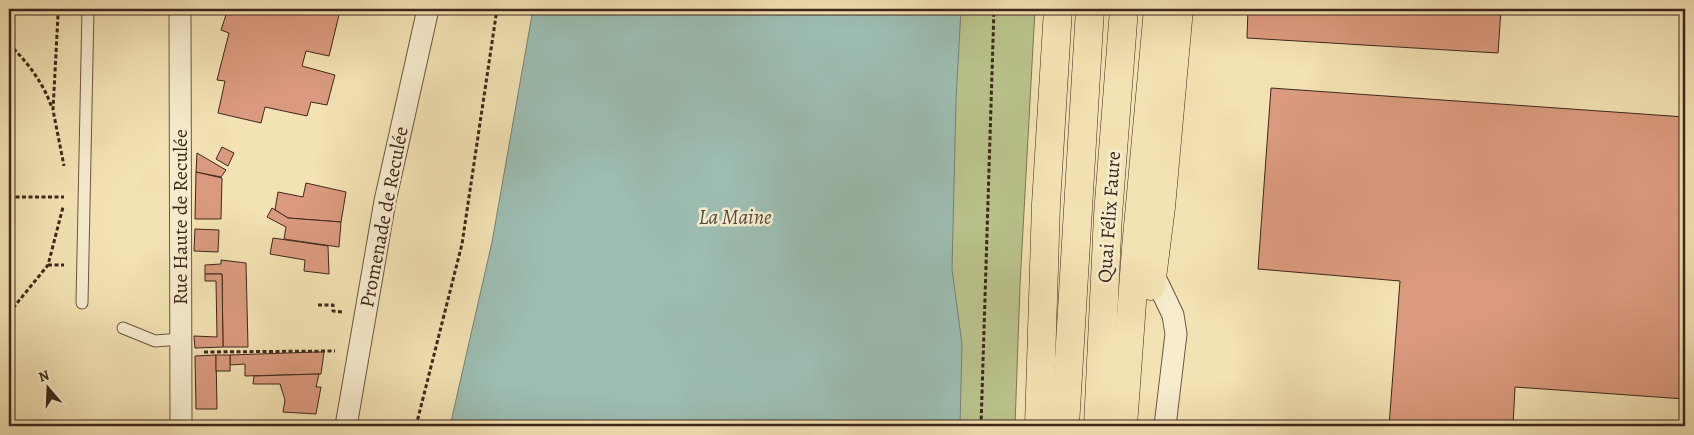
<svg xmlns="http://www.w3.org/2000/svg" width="1694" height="435" viewBox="0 0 1694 435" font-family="Alegreya,serif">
  <rect width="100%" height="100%" fill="#f3e2b3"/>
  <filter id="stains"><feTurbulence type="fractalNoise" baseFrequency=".004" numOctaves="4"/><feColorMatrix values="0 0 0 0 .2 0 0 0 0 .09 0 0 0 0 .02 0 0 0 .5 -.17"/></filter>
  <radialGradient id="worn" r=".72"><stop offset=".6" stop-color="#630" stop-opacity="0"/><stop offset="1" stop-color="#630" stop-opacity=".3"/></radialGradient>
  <polygon fill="#bac38d" stroke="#7c7554" points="961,9 1035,9 1020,285 1015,426 951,426 945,144"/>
  <polygon fill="#9cbdb2" stroke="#768176" points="533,9 961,9 956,101 952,269 962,344 960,426 450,426 492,242"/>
  <g fill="#db9a7f" stroke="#3e271b">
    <polygon points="228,9 333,9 340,11 329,56 306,51 302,66 335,75 327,105 311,102 307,116 265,107 261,123 218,113 225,81 217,80 229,33 221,30"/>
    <polygon points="1248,9 1501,9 1498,53 1247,38"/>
    <polygon points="1271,88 1685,117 1685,399 1515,387 1513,426 1389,426 1400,281 1258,269"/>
    <polygon points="222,147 234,153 228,166 216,159"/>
    <polygon points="197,153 226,170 221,177 196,172"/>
    <polygon points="196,172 222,178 221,219 195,219"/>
    <polygon points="306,183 346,192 341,222 288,218 275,210 278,192 303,197"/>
    <polygon points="272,208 288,218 341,222 339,247 284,239 286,227 267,217"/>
    <polygon points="195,229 219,230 218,252 194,251"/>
    <polygon points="273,238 328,246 329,274 304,271 305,260 270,254"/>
    <polygon points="221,260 246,263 248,347 223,347 222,274 205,274 205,265 221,264"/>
    <polygon points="205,274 222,274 223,347 195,348 194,336 217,337 216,281 205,281"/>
    <polygon points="316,352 324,352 321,374 245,376 245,364 230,365 230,355"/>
    <polygon points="216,355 217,409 196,409 195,356"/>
    <rect x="216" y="355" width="14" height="16"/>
    <polygon points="319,374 316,387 321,387 316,414 283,412 285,400 280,384 253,384 254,376"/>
  </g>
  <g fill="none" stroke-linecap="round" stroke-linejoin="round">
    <g stroke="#6b5641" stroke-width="13">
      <g id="service">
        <polyline points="82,303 88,9"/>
        <polyline points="123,328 155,341 181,339"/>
      </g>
    </g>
    <g stroke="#6b5641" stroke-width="23">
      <g id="minor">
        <polyline points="180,9 181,426"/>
        <polyline points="1152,271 1173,315 1176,334 1165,426"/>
        <polyline points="346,426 385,201 428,9"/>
      </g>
    </g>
    <g stroke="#3e271b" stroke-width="29">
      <g id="trunk">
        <polyline points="1151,286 1161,207 1179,9"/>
        <polyline points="1039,426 1046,204 1058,9"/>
        <polyline points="1065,426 1090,9"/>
        <polyline points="1098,426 1108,215 1124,9"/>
        <polyline points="1123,426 1136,248 1158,9"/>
      </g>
    </g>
    <g stroke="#3e271b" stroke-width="3" stroke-dasharray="4 2.5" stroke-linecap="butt">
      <polyline points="57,9 58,15 53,110 64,166"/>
      <path d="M9,44C28,63 43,82 52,108"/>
      <polyline points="9,197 64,197"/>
      <polyline points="48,265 64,265"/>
      <polyline points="318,305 333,305 333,311 342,312"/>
      <polyline points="9,313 48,265 63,207"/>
      <polyline points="204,352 335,351"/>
      <polyline points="416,426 462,244 497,9"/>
      <polyline points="981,426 994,9"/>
    </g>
    <use href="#service" stroke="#f7ecce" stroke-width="11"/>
    <use href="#minor" stroke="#f7ecce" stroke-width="21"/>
    <use href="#trunk" stroke="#f3e2b3" stroke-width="28"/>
  </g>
  <g text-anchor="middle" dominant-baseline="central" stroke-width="5" stroke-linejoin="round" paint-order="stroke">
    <g font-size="20" fill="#3e271b" stroke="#f7ecce">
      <text transform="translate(180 217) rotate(-90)">Rue Haute de Reculée</text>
      <text transform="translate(384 217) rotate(-79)">Promenade de Reculée</text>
      <text transform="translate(1109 217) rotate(-86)">Quai Félix Faure</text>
    </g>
    <g font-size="21" font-style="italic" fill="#564c41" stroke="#f7ecce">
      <text x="735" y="217">La Maine</text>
    </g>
  </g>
  <rect width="1694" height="435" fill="none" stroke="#f3e2b3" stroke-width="30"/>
  <rect x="10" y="10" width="1674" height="415" fill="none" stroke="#3e271b" stroke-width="2.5"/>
  <rect x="15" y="15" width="1664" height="405" fill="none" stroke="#3e271b"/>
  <g transform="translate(48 388) rotate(341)" stroke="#f7ecce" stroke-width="4" paint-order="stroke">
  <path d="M0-4L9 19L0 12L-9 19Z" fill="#3e271b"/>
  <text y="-8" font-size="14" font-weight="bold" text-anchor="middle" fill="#3e271b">N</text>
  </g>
  <rect width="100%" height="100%" filter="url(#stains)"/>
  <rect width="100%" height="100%" fill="url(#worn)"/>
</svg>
